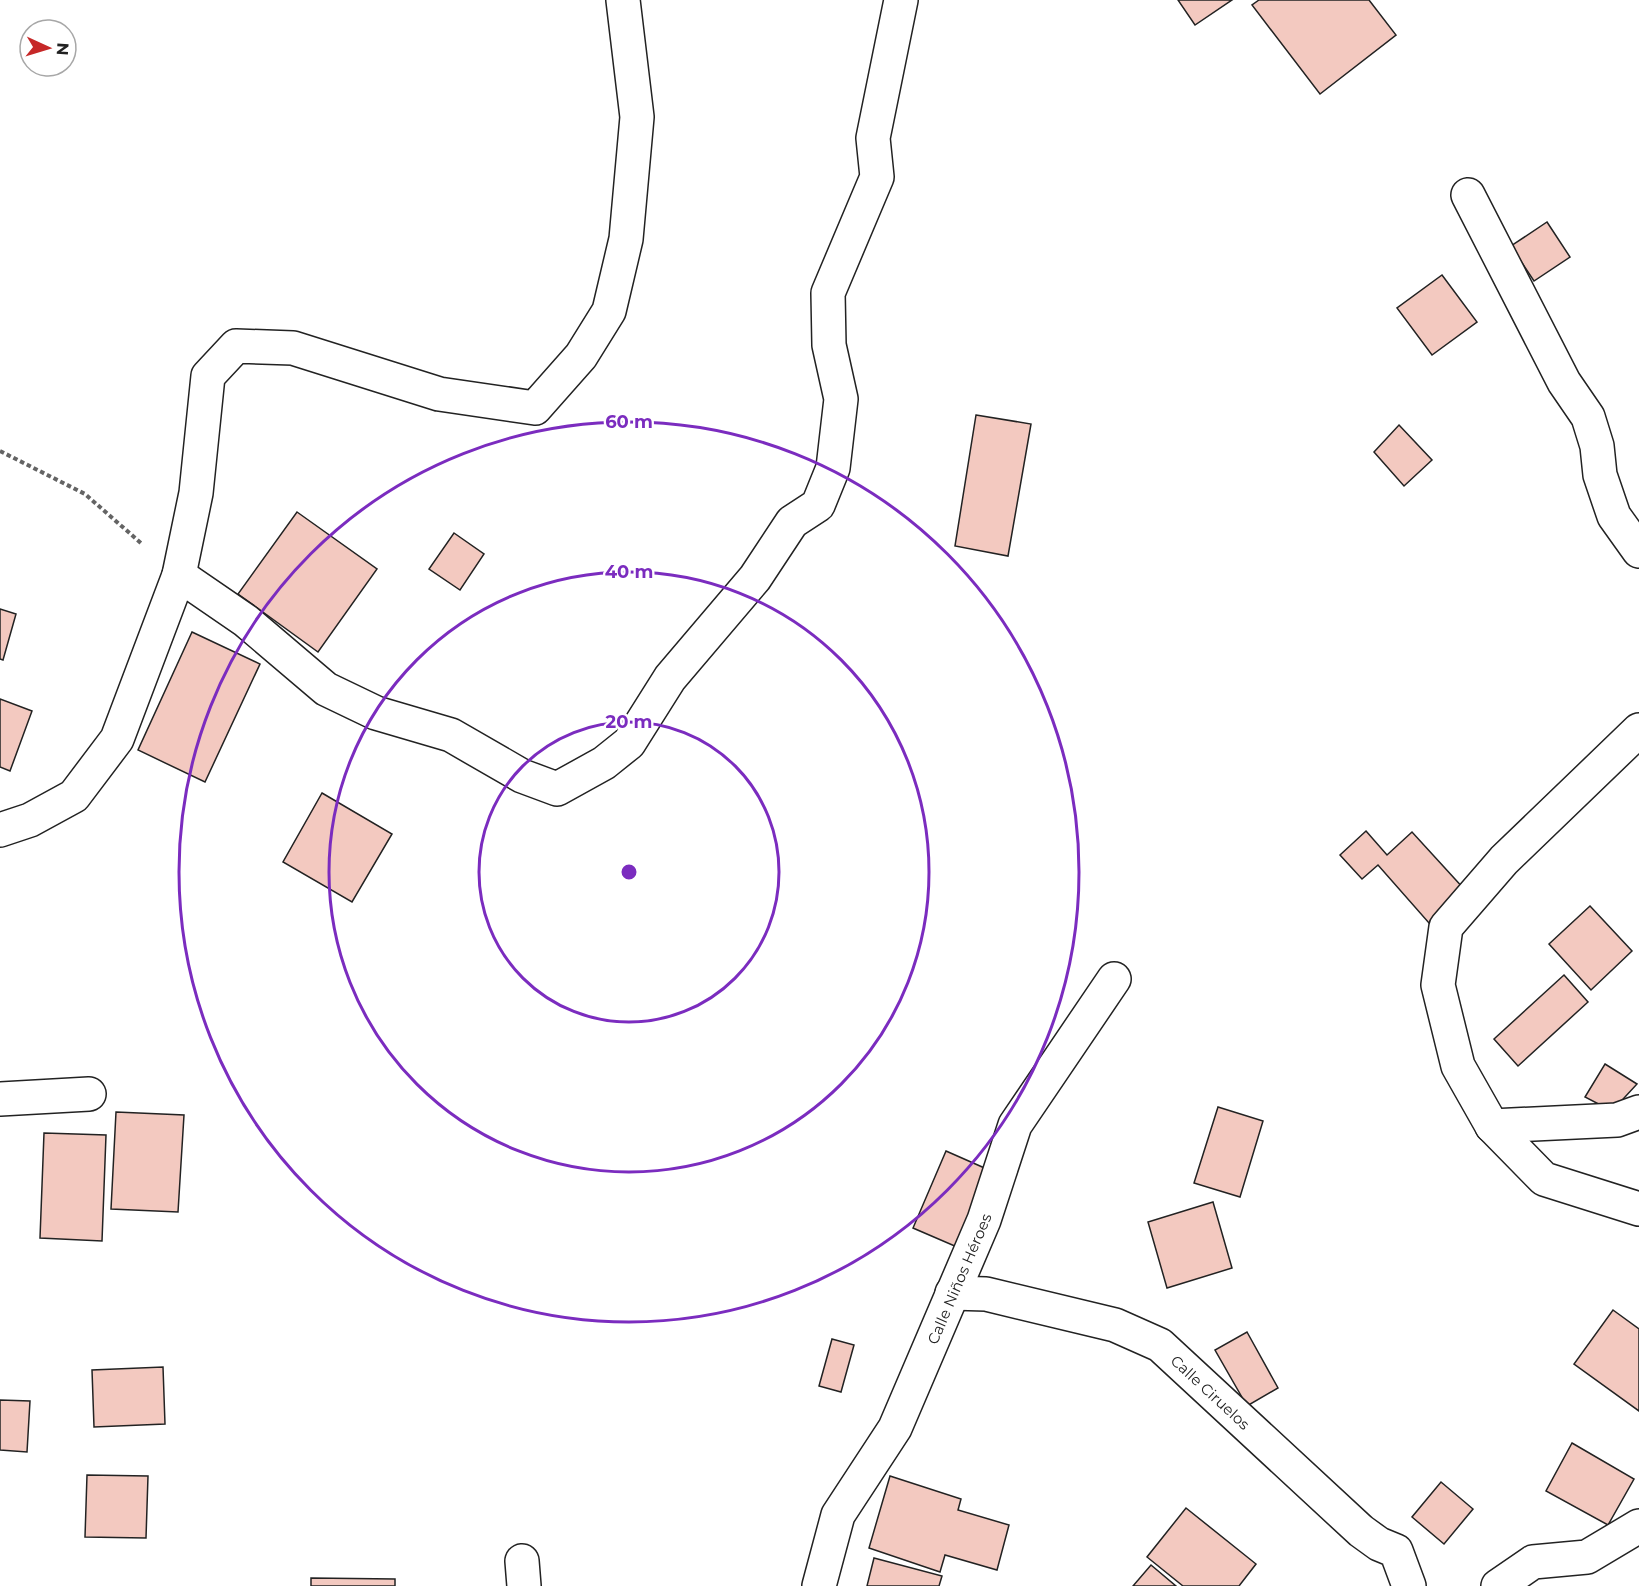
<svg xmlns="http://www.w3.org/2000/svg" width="1639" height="1586" viewBox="0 0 1639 1586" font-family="Montserrat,sans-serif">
  <rect width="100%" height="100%" fill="#fff"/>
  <g fill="#f3c9c0" stroke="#222" stroke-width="1.5">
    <polygon points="1178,0 1232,0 1195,25"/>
    <polygon points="1259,0 1369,0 1396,35 1320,94 1252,5"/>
    <polygon points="1547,222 1570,257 1534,281 1511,246"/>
    <polygon points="1442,275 1477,322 1432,355 1397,308"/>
    <polygon points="976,415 1031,424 1008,556 955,546"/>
    <polygon points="1399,425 1432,460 1404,486 1374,452"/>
    <polygon points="297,512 377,569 318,652 238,594"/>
    <polygon points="454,533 484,554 460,590 429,569"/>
    <polygon points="0,609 16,614 3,660 0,659"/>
    <polygon points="192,632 260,664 205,782 138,750"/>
    <polygon points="0,699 32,711 10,771 0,767"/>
    <polygon points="322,793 392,834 352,902 283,862"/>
    <polygon points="1366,831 1387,855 1412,832 1465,890 1429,923 1378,865 1362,879 1340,855"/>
    <polygon points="1590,906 1632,951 1591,990 1549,944"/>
    <polygon points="1564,975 1588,1002 1518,1066 1494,1039"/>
    <polygon points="1605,1064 1637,1084 1612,1111 1585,1097"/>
    <polygon points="1218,1107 1263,1121 1240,1197 1194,1183"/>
    <polygon points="116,1112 184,1115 178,1212 111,1209"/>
    <polygon points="44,1133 106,1135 102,1241 40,1238"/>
    <polygon points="946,1151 989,1170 957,1247 913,1228"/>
    <polygon points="1213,1202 1232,1268 1167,1288 1148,1222"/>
    <polygon points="1613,1310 1639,1329 1639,1411 1574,1364"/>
    <polygon points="1247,1332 1278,1388 1247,1406 1215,1350"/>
    <polygon points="832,1339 854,1345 841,1392 819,1386"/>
    <polygon points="163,1367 165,1424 94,1427 92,1370"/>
    <polygon points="0,1400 30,1401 27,1452 0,1450"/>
    <polygon points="1572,1443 1634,1479 1608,1525 1546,1491"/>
    <polygon points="87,1475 148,1476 146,1538 85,1537"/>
    <polygon points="890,1476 961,1499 958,1510 1009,1525 997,1570 945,1555 940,1572 869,1548"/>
    <polygon points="1441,1482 1473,1509 1444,1544 1412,1517"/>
    <polygon points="1186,1508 1256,1564 1239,1586 1183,1586 1147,1557"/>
    <polygon points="874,1558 942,1576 939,1586 867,1586"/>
    <polygon points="1151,1565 1176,1586 1133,1586"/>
    <polygon points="311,1578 395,1579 395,1586 311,1586"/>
  </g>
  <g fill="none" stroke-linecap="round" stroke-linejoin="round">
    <g stroke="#222" stroke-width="36">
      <g id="street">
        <polyline points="1468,195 1564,382 1588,417 1597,446 1600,475 1614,516 1639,551"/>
        <polyline points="179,575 246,621 326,689 376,713 451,735 522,776 557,789 604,763 629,743 670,678 755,578 792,522 818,505 833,468 841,399 829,345 828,293 877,177 873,138 901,0"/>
        <polyline points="1639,730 1504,860 1446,927 1438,985 1458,1066 1492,1126 1544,1179 1639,1209"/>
        <polyline points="0,830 30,820 74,796 117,739 179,575 196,493 208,376 236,346 293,348 439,394 535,408 581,356 609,311 626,239 637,117 623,0"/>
        <polyline points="0,1099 89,1094"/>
        <polyline points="1492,1126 1617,1120 1639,1112"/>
        <path id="s1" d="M952,1293L986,1294L1115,1325L1160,1345L1361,1531L1379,1544L1396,1551L1409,1586"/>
        <polyline points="522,1561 524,1586"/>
        <path id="s2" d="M819,1586L838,1515L895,1428L984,1220L1015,1125L1114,979"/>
        <polyline points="1498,1586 1533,1562 1587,1557 1639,1526"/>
      </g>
    </g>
    <polyline stroke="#646464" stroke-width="4" stroke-dasharray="4.5 3" stroke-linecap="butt" points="0,451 85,494 142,544"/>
    <use href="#street" stroke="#fff" stroke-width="33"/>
  </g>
  <g fill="none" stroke="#7b2cbf" stroke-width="3">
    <circle cx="629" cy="872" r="150"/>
    <circle cx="629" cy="872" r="300"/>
    <circle cx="629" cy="872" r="450"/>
  </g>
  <g text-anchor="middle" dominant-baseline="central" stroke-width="4.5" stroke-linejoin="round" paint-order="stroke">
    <g font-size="15" fill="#222" stroke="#fff">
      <text stroke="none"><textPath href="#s2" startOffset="340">Calle Niños Héroes</textPath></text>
      <text stroke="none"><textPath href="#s1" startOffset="285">Calle Ciruelos</textPath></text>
    </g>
  </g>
  <circle cx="629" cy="872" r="9" fill="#7b2cbf" stroke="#fff" stroke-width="3"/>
  <g font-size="18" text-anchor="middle" font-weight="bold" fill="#7b2cbf" stroke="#fff" stroke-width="4.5" stroke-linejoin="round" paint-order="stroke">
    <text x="629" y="428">60 m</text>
    <text x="629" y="578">40 m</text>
    <text x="629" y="728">20 m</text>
  </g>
  <g transform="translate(48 48) rotate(94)"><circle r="28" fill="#ffffff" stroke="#a7a7a7" stroke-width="1.5"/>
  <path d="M0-4.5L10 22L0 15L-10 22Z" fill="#c62828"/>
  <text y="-9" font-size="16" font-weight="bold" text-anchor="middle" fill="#222222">N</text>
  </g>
</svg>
